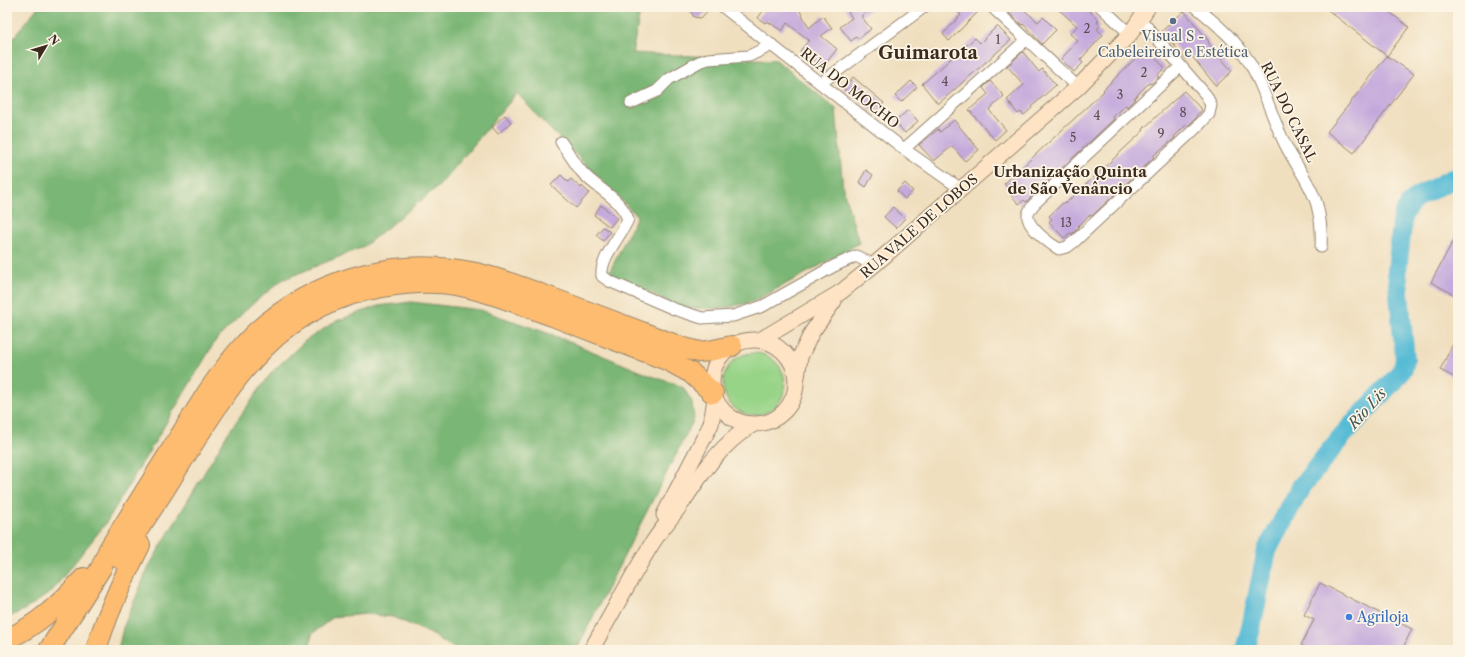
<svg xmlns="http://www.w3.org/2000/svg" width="1465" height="657" viewBox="0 0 1465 657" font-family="'Libre Caslon Text',serif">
  <rect width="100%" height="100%" fill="#fcf5e5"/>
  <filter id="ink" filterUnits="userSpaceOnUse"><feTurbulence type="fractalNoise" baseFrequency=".025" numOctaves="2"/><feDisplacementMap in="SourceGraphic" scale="8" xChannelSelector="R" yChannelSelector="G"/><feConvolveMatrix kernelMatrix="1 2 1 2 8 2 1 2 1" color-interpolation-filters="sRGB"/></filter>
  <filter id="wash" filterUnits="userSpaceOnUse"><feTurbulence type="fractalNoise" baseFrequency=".012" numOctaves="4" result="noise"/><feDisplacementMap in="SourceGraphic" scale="16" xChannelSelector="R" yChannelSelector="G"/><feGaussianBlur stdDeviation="0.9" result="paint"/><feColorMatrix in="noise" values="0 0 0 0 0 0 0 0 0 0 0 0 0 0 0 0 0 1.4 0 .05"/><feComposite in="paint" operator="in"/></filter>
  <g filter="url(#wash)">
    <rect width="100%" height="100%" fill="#f0dfbf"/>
    <circle fill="#98d488" stroke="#6a7f53" cx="754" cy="384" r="31"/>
    <g fill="#7ab674" stroke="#5a7049">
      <polygon points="38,7 641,7 632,53 776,60 836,109 843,189 859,243 814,269 752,302 720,309 690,308 673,304 609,273 637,216 543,122 517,93 440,185 363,247 282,280 251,305 216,340 106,523 51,592 26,609 7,618 7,46"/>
      <polygon points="411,302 481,310 553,335 649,375 683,387 692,402 694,419 576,650 457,650 427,632 393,617 366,614 333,617 312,634 309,650 118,650 123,628 149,566 228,433 272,372 305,341 336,321 378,306"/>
    </g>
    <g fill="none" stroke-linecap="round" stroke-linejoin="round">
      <polyline stroke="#57bbd5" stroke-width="20" points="1245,650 1251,628 1267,550 1301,487 1342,436 1398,376 1403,368 1405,360 1397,271 1403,215 1410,204 1419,196 1458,176"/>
    </g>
    <g id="blocks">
      <g fill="#c3a8dc">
        <polygon points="688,7 711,7 701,18 694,17"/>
        <polygon points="766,7 798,7 809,28 823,16 832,28 821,36 837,49 823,67 800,51 809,40 787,23 782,31 767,21 765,23 758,18"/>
        <polygon points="845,7 874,7 861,16 871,29 858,39 856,37 851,41 840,27 852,18"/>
        <polygon points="953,7 983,7 949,41 943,34 961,15"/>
        <polygon points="1014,7 1021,7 1038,22 1043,17 1056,30 1042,44 1023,24 1022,25 1009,13"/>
        <polygon points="1056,7 1085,7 1099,20 1097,22 1100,26 1097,29 1103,35 1080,60 1083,63 1074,72 1061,59 1078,41 1070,34 1077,26"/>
        <polygon points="1324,7 1383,7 1409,27 1387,56"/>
        <polygon points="1184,11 1208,40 1209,44 1232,71 1216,86 1191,55 1186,59 1162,31"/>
        <polygon points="997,26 1011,40 938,104 922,84 975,38 980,43"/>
        <polygon points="1143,51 1146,54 1149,51 1165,68 1157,75 1159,77 1151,84 1149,83 1134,98 1135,99 1127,107 1126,105 1113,117 1114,119 1026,202 1024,200 1019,204 1010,194 1012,192 1004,184 1104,91 1103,90"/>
        <polygon points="1023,52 1039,72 1042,69 1056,85 1031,107 1032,108 1024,115 1021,112 1018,114 1007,100 1024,85 1007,66"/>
        <polygon points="1387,56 1414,74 1354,153 1327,132"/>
        <polygon points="853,77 884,103 875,113 844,89"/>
        <polygon points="911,81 917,87 901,102 895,96"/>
        <polygon points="990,81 1004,96 989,110 1006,130 995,140 969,110 988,94 983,88"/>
        <polygon points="1184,91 1202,110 1196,116 1197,117 1188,126 1187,124 1174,137 1175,138 1153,156 1154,157 1092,216 1090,215 1078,226 1079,227 1072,234 1070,233 1064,238 1049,222 1052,219 1049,216 1064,202 1066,203 1093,178 1144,130 1143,129"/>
        <polygon points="908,110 918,121 905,133 895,122"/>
        <polygon points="505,115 511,122 498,134 492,127"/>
        <polygon points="954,120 979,150 965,161 952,146 934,161 919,145 938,129 940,132"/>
        <polygon points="866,170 873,175 866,187 859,182"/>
        <polygon points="561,175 568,182 571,179 581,188 582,186 589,193 576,208 551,185"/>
        <polygon points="905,183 913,191 905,199 897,191"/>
        <polygon points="601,205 617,218 610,227 594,215"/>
        <polygon points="893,207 905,218 896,228 884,217"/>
        <polygon points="603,227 610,232 603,241 596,235"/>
        <polygon points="1458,232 1458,297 1431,282"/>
        <polygon points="1458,334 1458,379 1440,370"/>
        <polygon points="1320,583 1412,629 1402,650 1311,650 1301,645 1314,620 1304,615"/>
      </g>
    </g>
  </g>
  <g filter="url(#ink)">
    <use href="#blocks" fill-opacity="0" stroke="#96846e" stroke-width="1"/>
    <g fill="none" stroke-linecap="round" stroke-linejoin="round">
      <g stroke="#96846e" stroke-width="13">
        <g id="street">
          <polyline points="723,7 904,149 961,189"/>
          <polyline points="992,7 1078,87"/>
          <polyline points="1101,7 1130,34"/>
          <path d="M1196,7C1213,21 1231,36 1244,54C1264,83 1271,118 1287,148C1297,167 1311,184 1317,205C1320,217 1322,234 1321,247"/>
          <path d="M1140,19L1206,95L1211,105L1209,114L1198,126L1075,241L1067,247L1059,249C1050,244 1030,229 1028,218C1027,213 1031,208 1034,204L1181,66"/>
          <polyline points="821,83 924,7"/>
          <polyline points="631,103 657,91 669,79 699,62 708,59 749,56 772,45"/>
          <path d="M561,142C568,152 574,162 581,171C595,188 620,197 628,219C621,237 600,257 602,276L609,281L674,309L702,318L733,316L763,306L834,266L856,256L874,265"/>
          <polyline points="904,149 1026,40"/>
        </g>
      </g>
      <g stroke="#96846e" stroke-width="17">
        <g id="secondary">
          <circle cx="754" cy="382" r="42"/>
          <polyline points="760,340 841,292 874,265 1078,87 1130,34 1148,7"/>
          <polyline points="797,377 800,357 812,332 834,301"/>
          <polyline points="664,515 711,424 715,399"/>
          <path d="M591,650C612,614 631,577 653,542C662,528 673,516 682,503C702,473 721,444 752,425"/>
        </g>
      </g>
      <g stroke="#96846e" stroke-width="22">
        <g id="highway">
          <path d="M119,558C137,530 157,503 174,474C229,387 272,305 383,287C407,283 432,281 456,285C491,292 522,305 555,317C593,332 631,346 669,361L691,373L713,393"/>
          <path d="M7,639C38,625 61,603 84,578"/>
          <path d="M49,650L101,568L109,549L207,393C225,367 244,341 268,322C327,275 402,257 476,273C506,280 535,292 565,303C604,318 644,333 684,348L699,352L709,351L732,346"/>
          <path d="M96,650C107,613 123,579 140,545"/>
        </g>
      </g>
      <use href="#street" stroke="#fff" stroke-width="11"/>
      <use href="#secondary" stroke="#fee4c5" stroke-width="15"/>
      <use href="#highway" stroke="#fdbc6f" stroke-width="20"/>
    </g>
  </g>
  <circle fill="#5c6f8a" stroke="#fcf5e5" stroke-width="1.5" cx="1173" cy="21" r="4"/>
  <circle fill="#3f7fe0" stroke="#fcf5e5" stroke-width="1.5" cx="1349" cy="617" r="4"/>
  <g text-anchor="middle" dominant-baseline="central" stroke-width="3.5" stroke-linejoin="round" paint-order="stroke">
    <g font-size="12" fill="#5d4a4e">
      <text x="1087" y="28">2</text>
      <text x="998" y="39">1</text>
      <text x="1144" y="72">2</text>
      <text x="945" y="81">4</text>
      <text x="1120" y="94">3</text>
      <text x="1183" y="112">8</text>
      <text x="1097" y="115">4</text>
      <text x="1161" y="133">9</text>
      <text x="1073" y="137">5</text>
      <text x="1066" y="222">13</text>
    </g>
    <g font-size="14" fill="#4e5e75" stroke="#fcf5e5">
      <text x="1173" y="36">Visual S -<tspan x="1173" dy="16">Cabeleireiro e Estética</tspan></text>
    </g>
    <g font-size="14" fill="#3b2a1e" stroke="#fcf5e5">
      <text transform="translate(850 88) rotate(38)">RUA DO MOCHO</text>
      <text transform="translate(1289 112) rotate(64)">RUA DO CASAL</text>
      <text transform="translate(919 226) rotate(-41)">RUA VALE DE LOBOS</text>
    </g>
    <g font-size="14" fill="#366cbe" stroke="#fcf5e5" text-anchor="start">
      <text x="1357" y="617">Agriloja</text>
    </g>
    <g font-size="15" font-weight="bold" fill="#3b2a1e" stroke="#fcf5e5">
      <text x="1070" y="171">Urbanização Quinta<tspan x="1070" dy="17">de São Venâncio</tspan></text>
    </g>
    <g font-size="15" font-style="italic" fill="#435655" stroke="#fcf5e5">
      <text transform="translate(1367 408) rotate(-48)">Rio Lis</text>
    </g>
    <g font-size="18" font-weight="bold" fill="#3b2a1e" stroke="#fcf5e5">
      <text x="928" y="53">Guimarota</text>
    </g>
  </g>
  <rect width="1465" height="657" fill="none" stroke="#fcf5e5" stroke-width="24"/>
  <g transform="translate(46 46) rotate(52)" stroke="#fcf5e5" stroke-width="3" paint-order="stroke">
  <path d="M0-3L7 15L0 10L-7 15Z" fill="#3b2a1e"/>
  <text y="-6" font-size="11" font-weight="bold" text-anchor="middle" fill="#3b2a1e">N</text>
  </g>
</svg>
